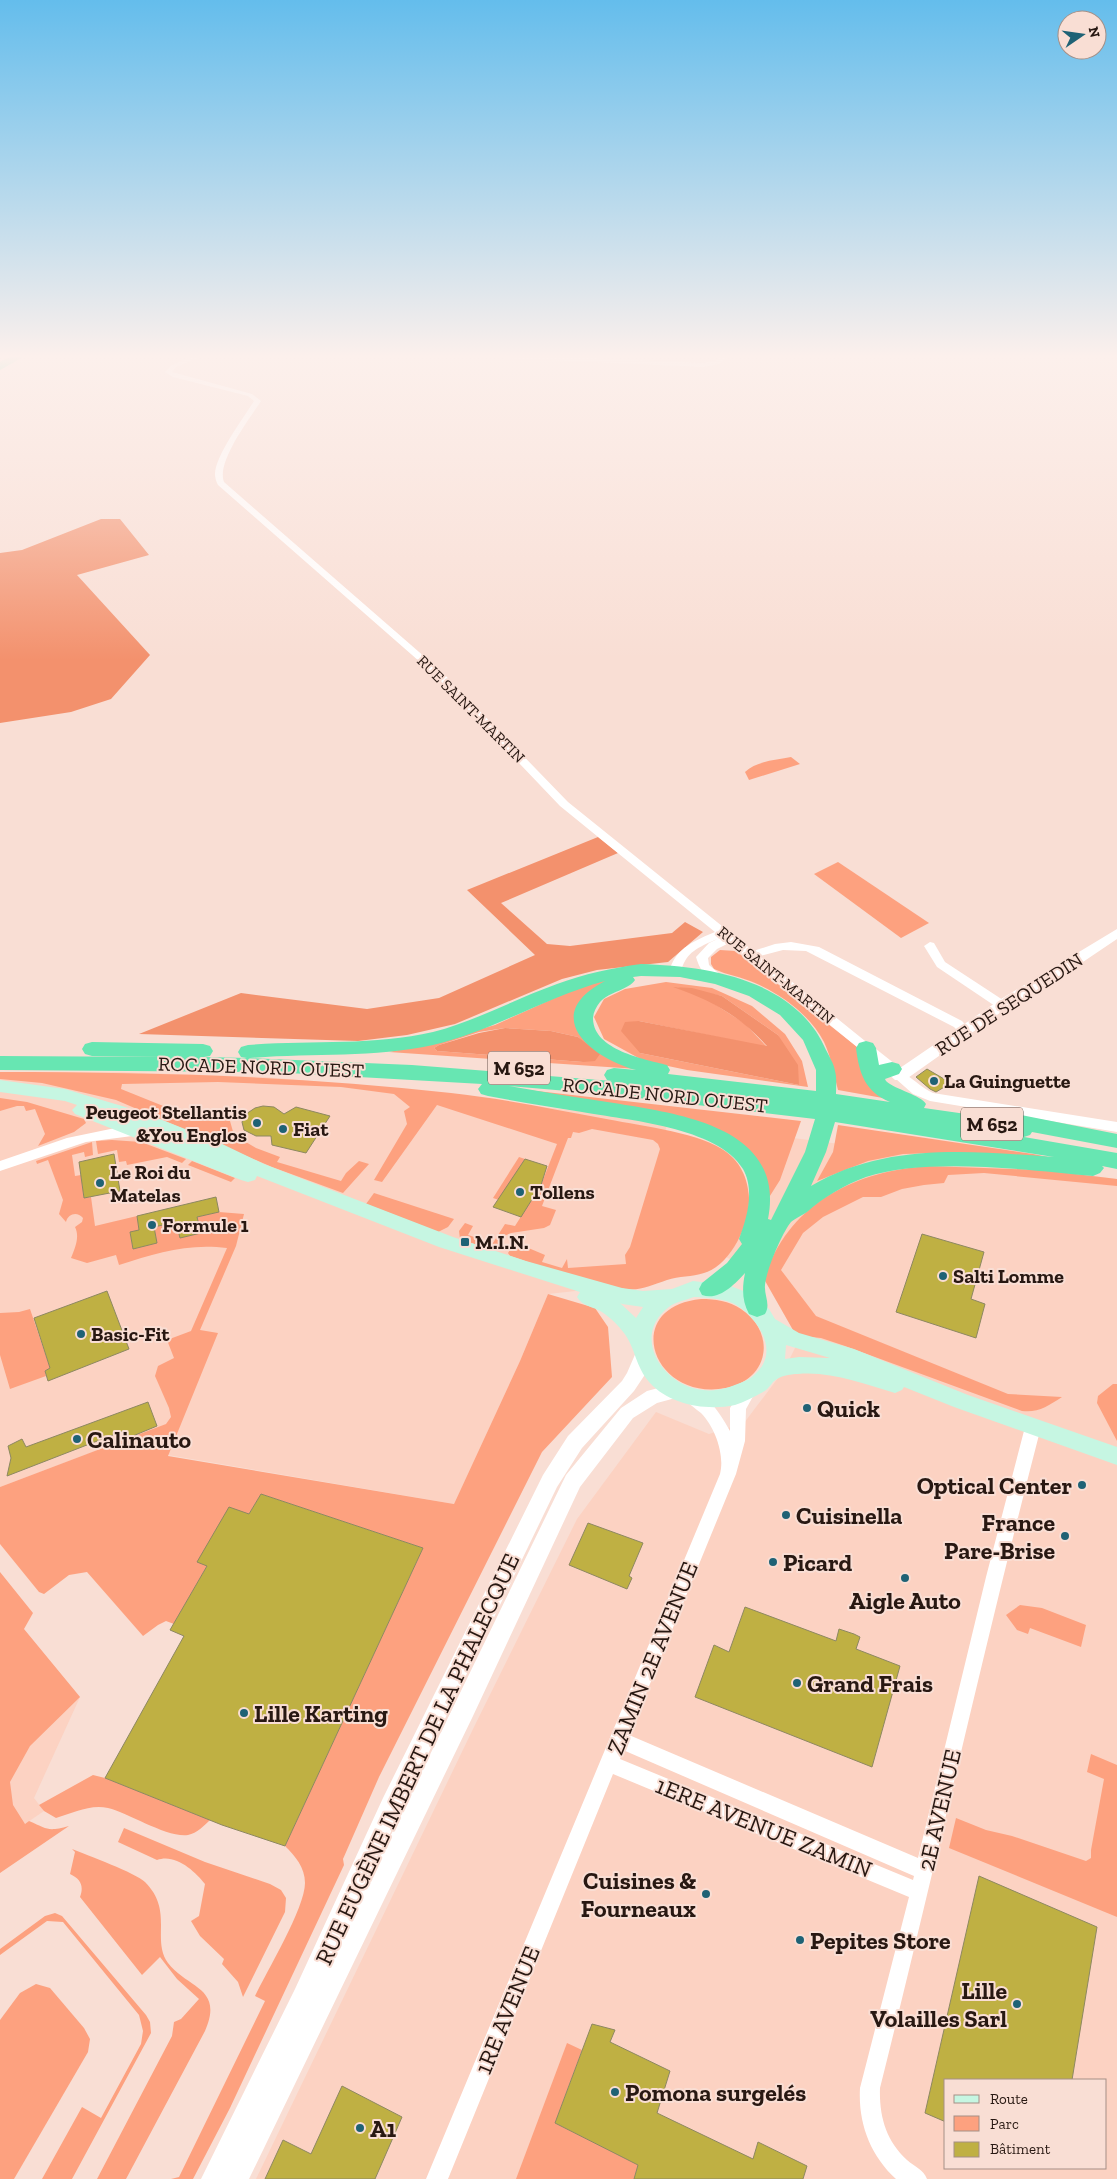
<svg xmlns="http://www.w3.org/2000/svg" width="1117" height="2179" viewBox="0 0 1117 2179" font-family="'Zilla Slab',serif">
  <rect width="100%" height="100%" fill="#f9ded4"/>
  <g fill="#fcd2c2" fill-rule="evenodd">
    <polygon points="0,1072 119,1072 265,1077 377,1087 668,1122 621,1289 612,1287 548,1294 520,1361 454,1504 168,1455 183,1418 0,1487"/>
    <path d="M769,1135L1117,1179V2179H256L473,1729L577,1519L656,1412L709,1434L744,1423L784,1370L801,1336L793,1330L764,1279L726,1257ZM946,2080H1106V2168H946Z"/>
    <polygon points="0,1602 80,1697 34,1798 44,1811 0,1841"/>
  </g>
  <g fill="#fda17f" fill-rule="evenodd">
    <path d="M791,757L800,764L749,780L745,772C756,761 776,760 791,757Z"/>
    <polygon points="838,862 929,923 901,938 814,874"/>
    <path d="M720,950L736,951L861,1050L894,1100L838,1090C834,1074 831,1057 824,1042C810,1015 782,995 755,983C742,977 727,975 714,969L711,964V957Z"/>
    <path d="M628,974L578,1023L637,1069L389,1052L431,1043L495,1025L581,986ZM505,1028L551,1031L578,1037L591,1049L583,1062L437,1051L434,1048L439,1045L479,1032Z"/>
    <path d="M666,982L712,988L752,1006L785,1034L802,1061L808,1087L687,1070L644,1061L604,1039L594,1017L604,999L625,989ZM675,987L722,996L778,1035L799,1085L640,1053L639,1021L767,1047L744,1023L705,998Z"/>
    <path d="M0,1072C150,1072 301,1076 451,1093C499,1098 552,1109 601,1118C635,1125 693,1131 722,1149C740,1160 748,1178 749,1198C750,1224 731,1265 704,1273C692,1277 679,1276 667,1280C652,1285 641,1291 625,1289C590,1285 545,1267 510,1256L508,1253L514,1244H519L545,1255L542,1262L562,1268L567,1259L568,1268L626,1264L625,1255L630,1247L660,1149L658,1144L653,1140L592,1129L579,1133L573,1132L571,1138H568L542,1206L556,1210L550,1225L544,1228L511,1233L504,1236L496,1249L492,1250L460,1239L459,1231L465,1223L473,1226L468,1235L493,1243L505,1224L515,1226L541,1185L557,1144L437,1105L382,1182L374,1180L407,1124L404,1111L410,1107L394,1094L341,1087L218,1082L122,1084L121,1089L193,1118L230,1121L234,1135L256,1148L280,1157L277,1162L341,1181L346,1173L359,1161L369,1164L343,1193L272,1167L116,1100L42,1083L0,1079Z"/>
    <path d="M528,1090L801,1121L780,1180L768,1199C767,1172 760,1162 741,1144Z"/>
    <polygon points="0,1098 27,1102 84,1119 86,1123 74,1132 38,1146 45,1134 35,1109 26,1111 24,1106 17,1106 0,1111"/>
    <polygon points="838,1125 1033,1154 1058,1159 940,1153 903,1154 868,1161 817,1181 833,1152"/>
    <polygon points="112,1140 141,1142 186,1159 182,1163 167,1157 127,1165 126,1161 119,1162 117,1150 98,1154 96,1141"/>
    <path d="M92,1142L93,1155L85,1157L84,1152L72,1155L75,1176L81,1175L84,1198L91,1197L95,1226L137,1216L139,1230L130,1233L133,1249L157,1243L154,1227L176,1222L180,1238L201,1233L197,1217L219,1212L244,1214L236,1246L200,1330L218,1333L168,1456L454,1504L520,1361L548,1294L595,1308L608,1327L612,1377L542,1452L379,1777L343,1859L344,1865L230,2108L193,2179H171L179,2177L265,2001L255,1996C267,1971 305,1908 305,1883C305,1867 295,1856 285,1846L423,1548L261,1494L249,1514L207,1566L174,1624L166,1621L158,1625L143,1636L87,1572L69,1575L44,1594L39,1592L0,1544V1487L166,1424L171,1417L169,1408L155,1376L158,1366L174,1358L167,1340L191,1331L227,1248C188,1243 156,1253 119,1265L116,1255L87,1263L71,1258C75,1248 80,1237 75,1227L82,1222L83,1218C77,1211 68,1214 66,1222L59,1214L63,1200L48,1160L37,1164L36,1161Z"/>
    <polygon points="519,1157 525,1159 499,1200 493,1198"/>
    <polygon points="192,1161 235,1178 231,1182 188,1165"/>
    <path d="M929,1166L1042,1170L1117,1179V1186L984,1173L948,1175L944,1183L924,1185L902,1189L881,1197H863L823,1217L803,1233L781,1270L816,1316L1008,1394L1062,1397C1048,1406 1038,1413 1022,1411L845,1346L821,1338L801,1336L793,1330L764,1279C788,1204 854,1171 929,1166Z"/>
    <polygon points="374,1193 454,1219 448,1227 438,1232 366,1204"/>
    <path d="M701,1299C715,1299 729,1301 741,1309C777,1333 769,1380 726,1388C652,1402 620,1307 701,1299Z"/>
    <polygon points="30,1309 50,1368 45,1371 46,1376 10,1389 0,1355 0,1313 19,1312"/>
    <polygon points="1113,1384 1117,1384 1117,1441 1097,1403 1098,1396"/>
    <path d="M0,1572L33,1613L24,1629L80,1697L30,1746L10,1782L13,1805L25,1824L29,1821C48,1829 47,1832 69,1826L0,1873Z"/>
    <polygon points="1020,1605 1042,1608 1086,1625 1081,1647 1030,1628 1028,1634 1017,1630 1006,1615"/>
    <polygon points="1091,1754 1117,1765 1117,1917 949,1848 956,1818 986,1830 1012,1836 1086,1861 1091,1858 1091,1850 1104,1779 1087,1772"/>
    <path d="M93,1775L105,1778L210,1820C204,1826 197,1833 188,1835C167,1838 129,1813 108,1808C90,1804 73,1813 56,1818L44,1811L39,1805Z"/>
    <path d="M124,1828L205,1862L270,1884L281,1890L286,1898L285,1912L243,1997L238,1982L222,1964L224,1959L200,1936L191,1921L199,1916L205,1884C195,1871 175,1853 157,1860L118,1842Z"/>
    <path d="M72,1849C87,1855 136,1873 145,1882C174,1911 151,1940 168,1963C188,1989 224,1987 205,2031L126,2179H97L172,2036L174,2022L181,2019L199,1999L177,1979L160,1957L142,1975L80,1897C84,1886 81,1879 70,1874L75,1852Z"/>
    <polygon points="55,1913 62,1916 146,2015 150,2022 151,2033 72,2179 42,2179 82,2107 101,2118 141,2044 143,2031 139,2015 63,1922 47,1921 0,1955 0,1949 45,1916"/>
    <polygon points="36,1984 50,1988 84,2028 90,2039 88,2052 14,2179 0,2179 0,2020 20,1993"/>
    <polygon points="567,2043 582,2050 555,2123 638,2165 634,2179 516,2179"/>
  </g>
  <g fill="#f3916d">
    <polygon points="101,519 120,519 149,555 77,575 150,655 111,699 71,712 0,723 0,553 22,550"/>
    <polygon points="598,837 618,853 501,903 547,944 570,946 672,933 685,922 703,932 668,962 597,970 562,979 455,1024 407,1035 358,1041 139,1034 241,993 367,1009 439,998 535,955 467,890"/>
    <path d="M673,987L692,988L722,996L778,1035L798,1065L799,1085L640,1053L621,1031L625,1022L639,1021L767,1046C740,1016 711,1000 673,987Z"/>
    <polygon points="505,1028 551,1031 578,1037 600,1054 595,1061 583,1062 437,1051 434,1048 439,1045 479,1033"/>
  </g>
  <g fill="#bfb043" stroke="#8d8861">
    <polygon points="927,1069 951,1083 936,1092 930,1089 916,1077"/>
    <polygon points="263,1106 274,1107 284,1114 296,1107 330,1116 306,1153 272,1145 271,1136 256,1136 244,1130 242,1122 246,1114 255,1108"/>
    <polygon points="114,1154 120,1191 84,1198 79,1162"/>
    <polygon points="525,1159 547,1166 541,1185 521,1217 493,1207"/>
    <polygon points="216,1197 219,1212 197,1217 201,1233 180,1238 176,1222 154,1227 157,1243 133,1249 130,1232 139,1230 137,1216"/>
    <polygon points="922,1234 984,1252 971,1299 985,1304 976,1338 896,1312"/>
    <polygon points="107,1291 129,1349 48,1381 45,1371 50,1368 34,1318"/>
    <polygon points="148,1402 157,1426 128,1438 123,1431 7,1476 11,1458 8,1446 22,1439 26,1447"/>
    <polygon points="261,1494 423,1548 285,1846 222,1825 105,1778 184,1636 170,1630 207,1566 197,1562 229,1507 249,1514"/>
    <polygon points="588,1523 643,1543 629,1576 632,1578 627,1589 569,1565"/>
    <polygon points="745,1607 836,1641 839,1629 854,1634 860,1637 856,1649 900,1666 872,1767 695,1697 714,1645 729,1652"/>
    <polygon points="979,1876 1097,1927 1072,2080 946,2080 946,2122 925,2113"/>
    <polygon points="592,2024 615,2030 610,2042 670,2071 657,2113 753,2159 758,2142 807,2166 803,2179 634,2179 638,2165 555,2123"/>
    <polygon points="342,2086 402,2117 375,2179 265,2179 283,2140 311,2154"/>
  </g>
  <g fill="none" stroke-linecap="round" stroke-linejoin="round">
    <g fill="#fff" fill-rule="evenodd">
      <path d="M196,355H205L176,367L172,372L252,394L261,401C250,418 216,462 224,482L442,672L568,802L753,951L775,944L791,942L819,947L962,1021L971,1031L969,1034H961L954,1027L806,951L783,950L760,956L870,1045L872,1048L870,1051H862L729,943L717,949L708,958L709,965L723,977L717,981C705,978 699,968 696,957L709,943L722,937C709,943 692,948 685,961C683,964 682,968 680,972H672L670,969C676,948 696,940 715,932L560,806L436,676L218,485C216,481 215,478 215,474C215,456 244,417 254,401L248,396L173,377L165,372L172,365Z"/>
      <polygon points="475,355 525,355 703,363 715,361 722,355 729,355 719,364 703,367 478,357"/>
      <polygon points="930,942 934,943 945,962 1006,1002 1008,1005 1006,1008 998,1008 937,967 924,946"/>
      <path d="M900,1072C910,1075 921,1088 933,1093L1117,1122V1132L930,1101L913,1094L896,1079L894,1076L896,1073Z"/>
      <polygon points="120,1127 140,1129 141,1132 140,1135 86,1142 0,1171 0,1161 67,1138"/>
      <path d="M748,1385L753,1387L756,1391L746,1409L745,1441L736,1474L629,1735L918,1858L986,1577L1025,1427L1028,1422L1033,1420L1038,1422L1041,1427C984,1647 935,1868 880,2088C879,2116 886,2141 907,2160C915,2167 923,2169 927,2179H896C870,2155 858,2123 860,2088L909,1897L613,1774L448,2179H426L720,1474C725,1455 715,1427 701,1413C695,1408 688,1404 684,1397L687,1393C704,1386 723,1418 730,1431V1408L743,1387ZM623,1750L914,1876L913,1880L620,1759Z"/>
    </g>
    <g fill="#fff" fill-rule="evenodd">
      <polygon points="1117,929 1117,939 1074,968 1011,1005 905,1080 895,1080 859,1048 861,1045 871,1045 900,1068 1001,999"/>
      <polygon points="643,1348 649,1350 652,1355 644,1376 634,1391 582,1448 557,1487 399,1814 369,1880 566,1475 621,1408 647,1391 677,1383 683,1386 686,1391 683,1396 657,1403 633,1418 580,1487 473,1716 249,2179 201,2179 295,1989 383,1798 543,1475 568,1436 622,1381 627,1373 637,1350"/>
    </g>
    <path fill="#c6f6e2" fill-rule="evenodd" d="M0,1080L65,1089L142,1112L218,1142L264,1164L453,1237L526,1261L622,1288L643,1291L672,1289L693,1281L728,1285L751,1294L769,1309L775,1319L799,1333L854,1349L968,1395L1117,1447V1465L954,1407L904,1387L902,1390L895,1393C864,1384 831,1371 798,1374C790,1374 779,1376 773,1382C770,1386 767,1390 763,1392C754,1397 744,1402 735,1405C707,1411 670,1405 650,1383C635,1366 636,1349 624,1333C618,1325 611,1318 602,1312C594,1307 582,1306 577,1297L580,1292L439,1247L257,1176L255,1180L248,1182L241,1180L75,1114L72,1110L77,1105L65,1101L0,1092ZM694,1297C709,1298 725,1298 738,1306C757,1319 778,1348 759,1370C755,1374 752,1378 747,1380C734,1386 718,1392 703,1390C663,1386 630,1336 669,1307C675,1302 686,1300 694,1297ZM620,1303L622,1304L643,1307L636,1318ZM786,1345L830,1358L799,1357L785,1359Z"/>
    <path fill="#67e6b2" fill-rule="evenodd" d="M641,964C709,966 796,980 826,1050C829,1056 834,1064 835,1071C837,1078 836,1087 836,1094L890,1102C865,1092 859,1073 856,1048L859,1043L866,1041L873,1043L876,1048L879,1065L892,1062L899,1064L902,1069L899,1074L885,1079L886,1081C896,1090 921,1095 926,1104L924,1108L1001,1119L1004,1115L1011,1113L1117,1134V1148L1032,1132L1030,1135L1024,1137L1117,1153V1169L1102,1166L1104,1168L1100,1173L1093,1176C1028,1170 927,1157 866,1177C844,1185 824,1197 807,1212C802,1215 795,1219 791,1222C782,1233 766,1271 765,1285C764,1296 771,1304 765,1314L757,1317L749,1314C742,1301 742,1288 745,1273C734,1285 719,1301 702,1295L699,1289L702,1283L727,1263L742,1244L739,1239C747,1218 755,1190 743,1169C718,1127 626,1120 582,1112C550,1107 519,1102 488,1096L481,1094L478,1089L482,1084L271,1072L0,1070V1056L167,1057L92,1056L85,1054L82,1049L85,1044L92,1042L203,1044L210,1046L213,1051L210,1056L204,1057L247,1058L241,1057L238,1052L241,1047L248,1045C309,1040 373,1046 433,1032C476,1021 515,999 557,984C584,974 612,968 641,964ZM641,976L680,977L715,984L749,996L780,1015L803,1040L816,1070V1091L668,1074L670,1070L667,1065C644,1059 594,1050 593,1019C593,1013 596,1007 600,1002C609,992 630,989 635,980L633,977ZM605,981C540,1015 589,1057 636,1070L614,1068L607,1070L604,1075L607,1080L612,1081L412,1065L250,1058C311,1053 373,1058 433,1045C493,1031 546,997 605,981ZM509,1086L614,1095L815,1119L805,1152L771,1220L768,1219C786,1127 680,1114 614,1103C579,1098 544,1092 509,1086ZM835,1122L1054,1157C971,1151 885,1142 811,1186L826,1152Z"/>
    <polygon fill="#41e09f" fill-rule="evenodd" points="12,355 27,355 0,370 0,362"/>
  </g>
  <linearGradient id="sky" x2="0" y2="1"><stop stop-color="#64bdec"/><stop offset="0.54" stop-color="#fcf0ec"/><stop offset="1" stop-color="#fcf0ec" stop-opacity="0"/></linearGradient>
  <rect width="1117" height="660" fill="url(#sky)"/>
  <g fill="#1f6275" stroke="#f9ded4" stroke-width="2">
    <circle cx="934" cy="1081" r="5"/>
    <circle cx="257" cy="1123" r="5"/>
    <circle cx="283" cy="1129" r="5"/>
    <circle cx="100" cy="1183" r="5"/>
    <circle cx="520" cy="1192" r="5"/>
    <circle cx="152" cy="1225" r="5"/>
    <rect x="460" y="1237" width="10" height="10" rx="2.5"/>
    <circle cx="943" cy="1276" r="5"/>
    <circle cx="81" cy="1334" r="5"/>
    <circle cx="807" cy="1408" r="5"/>
    <circle cx="77" cy="1439" r="5"/>
    <circle cx="1082" cy="1485" r="5"/>
    <circle cx="786" cy="1515" r="5"/>
    <circle cx="1065" cy="1536" r="5"/>
    <circle cx="773" cy="1562" r="5"/>
    <circle cx="905" cy="1578" r="5"/>
    <circle cx="797" cy="1683" r="5"/>
    <circle cx="244" cy="1713" r="5"/>
    <circle cx="706" cy="1894" r="5"/>
    <circle cx="800" cy="1940" r="5"/>
    <circle cx="1017" cy="2004" r="5"/>
    <circle cx="615" cy="2092" r="5"/>
    <circle cx="360" cy="2128" r="5"/>
  </g>
  <g text-anchor="middle" dominant-baseline="central" stroke-width="4" stroke-linejoin="round" paint-order="stroke">
    <g font-size="16" fill="#281812" stroke="#f9ded4">
      <text transform="translate(471 709) rotate(45)">RUE SAINT-MARTIN</text>
      <text transform="translate(776 975) rotate(39)">RUE SAINT-MARTIN</text>
    </g>
    <g fill="#f9ded4" stroke="#67534c" stroke-width="1">
      <rect x="488" y="1051.5" width="62" height="33" rx="4"/>
      <rect x="961" y="1107.5" width="62" height="33" rx="4"/>
    </g>
    <g font-size="19" font-weight="bold" fill="#281812">
      <text x="519" y="1068">M 652</text>
      <text x="992" y="1124">M 652</text>
    </g>
    <g font-size="20" fill="#281812" stroke="#f9ded4">
      <text transform="translate(1009 1004) rotate(-33)">RUE DE SEQUEDIN</text>
      <text transform="translate(261 1067) rotate(2)">ROCADE NORD OUEST</text>
      <text transform="translate(665 1095) rotate(6)">ROCADE NORD OUEST</text>
    </g>
    <g font-size="20" font-weight="bold" fill="#281812" stroke="#f9ded4" text-anchor="start">
      <text x="944" y="1081">La Guinguette</text>
      <text x="247" y="1112" text-anchor="end">Peugeot Stellantis<tspan x="247" dy="23">&amp;You Englos</tspan></text>
      <text x="293" y="1129">Fiat</text>
      <text x="110" y="1172">Le Roi du<tspan x="110" dy="23">Matelas</tspan></text>
      <text x="530" y="1192">Tollens</text>
      <text x="162" y="1225">Formule 1</text>
      <text x="475" y="1242">M.I.N.</text>
      <text x="953" y="1276">Salti Lomme</text>
      <text x="91" y="1334">Basic-Fit</text>
    </g>
    <g font-size="24" font-weight="bold" fill="#281812" stroke="#f9ded4" text-anchor="start">
      <text x="817" y="1408">Quick</text>
      <text x="87" y="1439">Calinauto</text>
      <text x="1072" y="1485" text-anchor="end">Optical Center</text>
      <text x="796" y="1515">Cuisinella</text>
      <text x="1055" y="1522" text-anchor="end">France<tspan x="1055" dy="28">Pare-Brise</tspan></text>
      <text x="783" y="1562">Picard</text>
      <text x="905" y="1600" text-anchor="middle">Aigle Auto</text>
      <text x="807" y="1683">Grand Frais</text>
      <text x="254" y="1713">Lille Karting</text>
      <text x="696" y="1880" text-anchor="end">Cuisines &amp;<tspan x="696" dy="28">Fourneaux</tspan></text>
      <text x="810" y="1940">Pepites Store</text>
      <text x="1007" y="1990" text-anchor="end">Lille<tspan x="1007" dy="28">Volailles Sarl</tspan></text>
      <text x="625" y="2092">Pomona surgelés</text>
      <text x="370" y="2128">A1</text>
    </g>
    <g font-size="24" fill="#281812" stroke="#f9ded4">
      <text transform="translate(652 1658) rotate(-68)">ZAMIN 2E AVENUE</text>
      <text transform="translate(417 1759) rotate(-65)">RUE EUGÈNE IMBERT DE LA PHALECQUE</text>
      <text transform="translate(939 1810) rotate(-77)">2E AVENUE</text>
      <text transform="translate(764 1827) rotate(22)">1ERE AVENUE ZAMIN</text>
      <text transform="translate(507 2010) rotate(-68)">1RE AVENUE</text>
    </g>
  </g>
  <rect x="944" y="2079" width="162" height="90" fill="#f9ded4" stroke="#a58f86"/>
  <rect x="954" y="2095" width="25" height="8" fill="#c6f6e2" stroke="#a58f86"/>
  <text x="990" y="2104" font-size="15" fill="#281812">Route</text>
  <rect x="954" y="2116" width="25" height="15" fill="#fda17f" stroke="#a58f86"/>
  <text x="990" y="2129" font-size="15" fill="#281812">Parc</text>
  <rect x="954" y="2142" width="25" height="15" fill="#bfb043" stroke="#a58f86"/>
  <text x="990" y="2154" font-size="15" fill="#281812">Bâtiment</text>
  <g transform="translate(1082 35) rotate(77)"><circle r="24" fill="#f9ded4" stroke="#a58f86"/>
  <path d="M0-4L9 19L0 12L-9 19Z" fill="#1f6275"/>
  <text y="-8" font-size="14" font-weight="bold" text-anchor="middle" fill="#281812">N</text>
  </g>
</svg>
